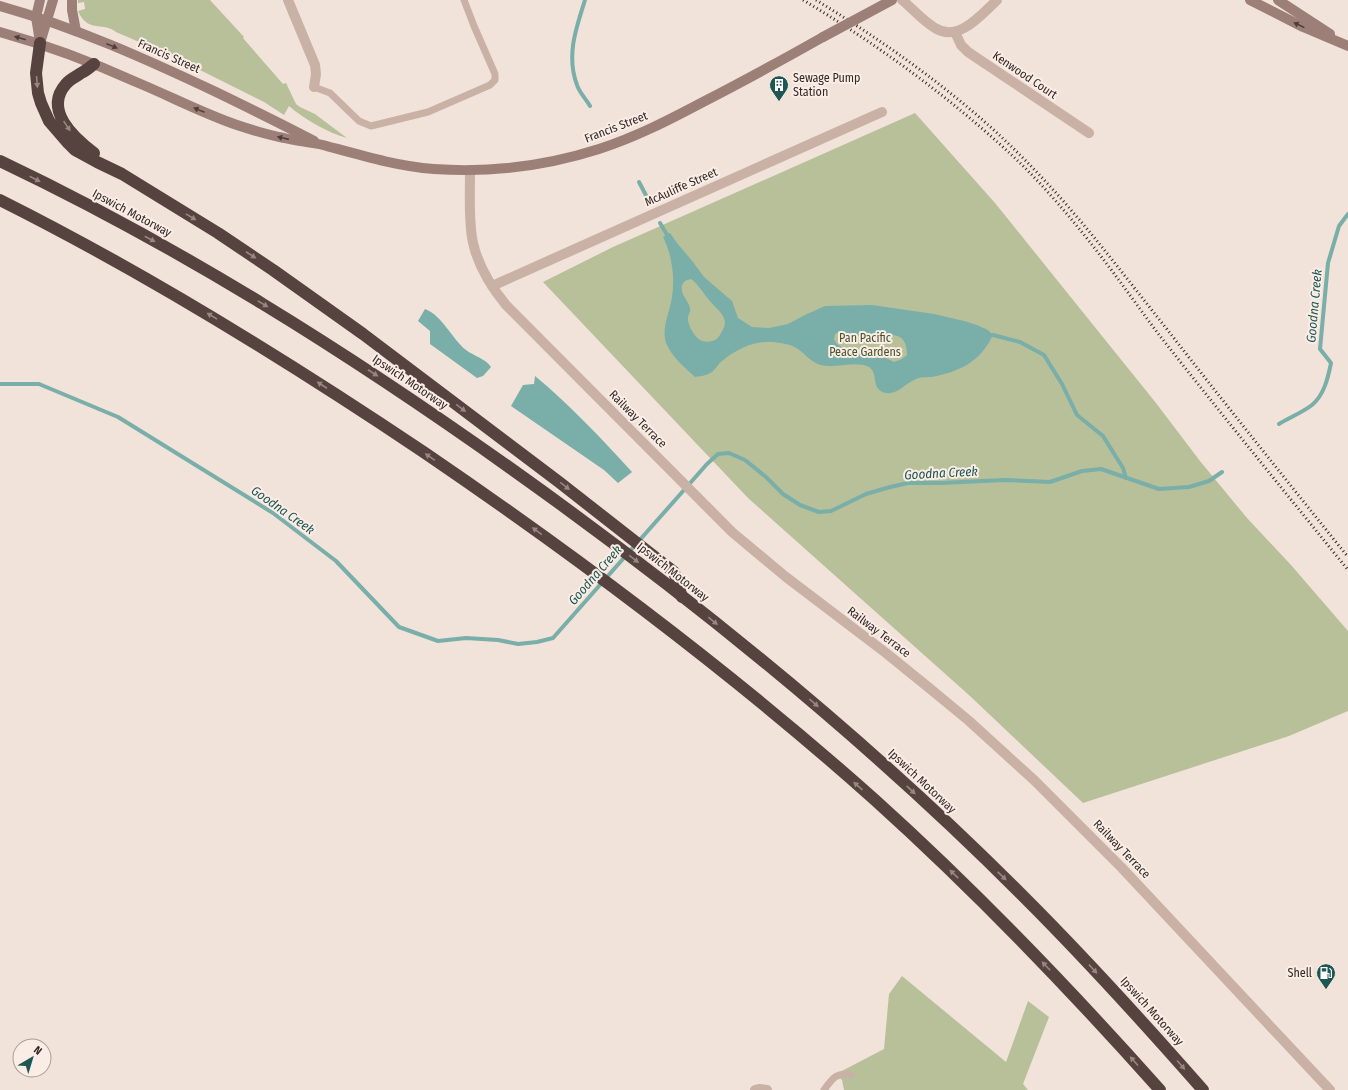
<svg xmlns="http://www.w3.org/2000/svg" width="1348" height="1090" viewBox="0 0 1348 1090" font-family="'Fira Sans Condensed',sans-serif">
  <rect width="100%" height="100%" fill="#f1e3d9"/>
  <g fill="#b8c09a">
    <path d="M78,0H210L244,37L243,38L283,84L286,83L296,104L300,107L315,114L347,138C328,133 304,119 289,106L284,115L264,102L176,58L116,32C103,21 88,34 78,11L85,9L84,2L78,3Z"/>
    <polygon points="915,113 995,203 1156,403 1200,461 1247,518 1291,565 1348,631 1348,711 1289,736 1083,803 970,696 748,498 543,282 613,247"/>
    <polygon points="902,976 1006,1062 1028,1001 1049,1017 1023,1084 1028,1090 844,1090 842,1080 836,1074 884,1049 889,994"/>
  </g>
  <g fill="#79aea9" fill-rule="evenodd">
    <path d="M670,233L677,243L693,262L704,277L732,301L738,318L752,327L769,328L788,324L805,315L825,306L872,305L934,314L964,321L977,325L988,330L993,335C981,360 963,370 937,376C929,378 923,376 916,379C906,383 897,395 886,393C870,390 879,373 869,367C856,360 835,369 821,365C812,363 805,354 798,349C790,344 779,342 769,342C753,341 735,350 722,361C719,363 717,367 714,370C710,375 702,376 695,377C685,368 673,358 667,345C660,330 670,312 672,297C675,276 672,255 663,237ZM691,279C699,285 703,293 709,300C717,310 732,318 721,333C719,337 717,340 712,341C709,342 704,342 700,340C694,336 687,324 688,317C689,313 691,311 690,308C688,300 680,294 682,286C683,281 687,280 691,279ZM839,332C851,333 862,338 874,339C879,340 881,337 885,336C901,332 907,341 907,355L902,359L894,362L880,355L841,347L836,343L834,339L835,334Z"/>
    <path d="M425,309C443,316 451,338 466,350C474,356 486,359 491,367L483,376L477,378L430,344V331L418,321Z"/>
    <path d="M535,376C570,405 601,438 632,472L618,483L604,470L511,406L523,385L534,384Z"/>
  </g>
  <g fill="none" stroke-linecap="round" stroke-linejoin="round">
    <g stroke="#79aea9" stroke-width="4">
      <path d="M585,0C576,28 566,56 577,85C579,92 586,99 590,106"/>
      <polyline points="639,182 650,203"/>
      <polyline points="660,223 669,238"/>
      <polyline points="993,335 1020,342 1044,355 1062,384 1077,415 1103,436 1123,468 1126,478"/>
      <polyline points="0,384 39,384 118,417 273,513 336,561 399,627 438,641 466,638 498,640 518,644 537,642 553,638 707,464 718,454 729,453 745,460 766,477 783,494 800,505 819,512 831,511 866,494 890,487 908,483 941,483 1004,480 1050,482 1082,471 1101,469 1159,489 1189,487 1209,481 1222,472"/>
      <path d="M1279,424C1289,418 1303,412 1312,405C1324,395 1328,378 1331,363L1320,349L1328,263L1339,226L1348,214"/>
    </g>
    <g stroke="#c9b1a6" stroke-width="7">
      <polyline points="314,87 330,93 359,121 371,126 428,112 490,85 495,80 495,74 474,26 464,0"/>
      <path d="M824,1090C832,1079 836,1072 851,1075"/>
    </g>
    <g stroke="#c9b1a6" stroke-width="10">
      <polyline points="288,0 315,65 316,74 314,87"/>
      <path d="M902,0C913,9 923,21 935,28C958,43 981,15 997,0"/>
      <polyline points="955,32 961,45 968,52 1089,133"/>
      <path d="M470,170C470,190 469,209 471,229C473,258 488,283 506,305L732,532L786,577L886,653L928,687L968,720L1034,780L1122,868L1330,1090"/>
      <polyline points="492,286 882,112"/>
      <polyline points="755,1090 759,1089 767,1090"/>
    </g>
    <g stroke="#9c8077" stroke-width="10">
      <polyline points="72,0 72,10 76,31"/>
      <polyline points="1250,0 1303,27 1348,46"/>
      <polyline points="1278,0 1330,34"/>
      <path d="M0,6C75,27 146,59 216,92C249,108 282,124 314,141"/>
      <path d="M0,32C47,45 92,62 136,82C170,96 202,113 237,125C252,130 268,135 284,138C296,141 310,142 323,145C360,155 396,166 434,169C490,173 546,166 599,149C636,137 669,120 703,102C744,81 784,59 823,37"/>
      <polyline points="40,42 36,17 40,0"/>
      <polyline points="40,43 53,0"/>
    </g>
    <g stroke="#56423e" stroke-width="12">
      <polyline points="40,43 36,73 38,93 41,103 49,121 68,143 75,150 97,162 122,174 218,233 273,270 363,334 559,482 674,572 682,597"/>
      <path d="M94,153C74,138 43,110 66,84C70,79 76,77 81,73C86,71 90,67 94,64"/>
      <path d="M0,161C181,247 350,354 513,470C694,599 868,740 1025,898C1087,960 1145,1024 1203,1090"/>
      <path d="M0,200C148,274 288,361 425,453C582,560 734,674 875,800C976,891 1070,989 1160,1090"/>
    </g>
    <g stroke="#352927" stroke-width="3" stroke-dasharray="1 3" stroke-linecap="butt">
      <path d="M803,0C880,46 952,99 1017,160C1048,190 1077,225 1103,259C1123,285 1141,311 1160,336C1222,415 1285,492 1348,570"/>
      <path d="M816,0C888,44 964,98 1023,158C1076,211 1120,270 1166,328C1226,405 1287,481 1348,557"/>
    </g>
    <polyline stroke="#9c8077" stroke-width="10" points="823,37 892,0"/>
  </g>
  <defs><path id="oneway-solid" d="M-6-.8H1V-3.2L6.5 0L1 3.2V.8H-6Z"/></defs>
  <g fill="#4f3f3b">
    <use href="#oneway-solid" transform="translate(1299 25) rotate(-154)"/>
    <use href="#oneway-solid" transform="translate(20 38) rotate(-164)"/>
    <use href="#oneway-solid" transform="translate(112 46) rotate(22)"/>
    <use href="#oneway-solid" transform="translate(199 110) rotate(-158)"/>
    <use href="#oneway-solid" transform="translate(283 138) rotate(-167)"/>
  </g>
  <g fill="#978681">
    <use href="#oneway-solid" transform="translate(37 82) rotate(86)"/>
    <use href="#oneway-solid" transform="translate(67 126) rotate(56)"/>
    <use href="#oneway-solid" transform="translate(35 179) rotate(27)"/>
    <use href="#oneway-solid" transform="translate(191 217) rotate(31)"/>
    <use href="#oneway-solid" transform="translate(150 239) rotate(28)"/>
    <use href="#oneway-solid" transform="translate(251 255) rotate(33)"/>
    <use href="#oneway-solid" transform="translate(263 304) rotate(31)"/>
    <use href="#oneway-solid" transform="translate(212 316) rotate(-149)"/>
    <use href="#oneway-solid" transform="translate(373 373) rotate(33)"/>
    <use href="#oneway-solid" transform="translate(322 385) rotate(-147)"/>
    <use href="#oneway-solid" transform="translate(461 408) rotate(37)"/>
    <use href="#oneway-solid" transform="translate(430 457) rotate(-146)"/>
    <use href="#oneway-solid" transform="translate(565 486) rotate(38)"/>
    <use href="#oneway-solid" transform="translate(537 531) rotate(-144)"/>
    <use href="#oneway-solid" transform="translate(634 559) rotate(37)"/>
    <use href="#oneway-solid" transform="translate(713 621) rotate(39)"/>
    <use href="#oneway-solid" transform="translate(814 703) rotate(41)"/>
    <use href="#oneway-solid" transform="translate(858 786) rotate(-139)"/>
    <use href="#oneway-solid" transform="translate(911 790) rotate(43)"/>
    <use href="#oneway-solid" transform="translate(954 874) rotate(-136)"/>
    <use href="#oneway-solid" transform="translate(1002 876) rotate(44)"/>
    <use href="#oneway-solid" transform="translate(1046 966) rotate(-134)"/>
    <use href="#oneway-solid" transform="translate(1093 969) rotate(47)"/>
    <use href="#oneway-solid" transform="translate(1134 1061) rotate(-132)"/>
    <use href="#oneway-solid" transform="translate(1181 1065) rotate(49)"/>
  </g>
  <defs>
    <g id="building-pin" transform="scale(1)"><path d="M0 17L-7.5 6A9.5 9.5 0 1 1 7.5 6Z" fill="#1d5652" stroke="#f9ede6"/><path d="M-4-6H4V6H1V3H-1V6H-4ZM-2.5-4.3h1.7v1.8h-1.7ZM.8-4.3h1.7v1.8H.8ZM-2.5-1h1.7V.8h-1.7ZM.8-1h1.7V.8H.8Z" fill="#fff"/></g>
    <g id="fuel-pin" transform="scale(1)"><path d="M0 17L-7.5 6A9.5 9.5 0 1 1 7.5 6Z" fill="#1d5652" stroke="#f9ede6"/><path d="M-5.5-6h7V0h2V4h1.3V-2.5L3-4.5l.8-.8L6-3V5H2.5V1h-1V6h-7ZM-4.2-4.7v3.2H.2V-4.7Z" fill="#fff"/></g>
  </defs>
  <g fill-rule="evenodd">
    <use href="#building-pin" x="779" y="85"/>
    <use href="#fuel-pin" x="1326" y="973"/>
  </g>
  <g text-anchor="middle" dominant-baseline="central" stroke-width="4" stroke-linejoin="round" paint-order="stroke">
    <g font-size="12" fill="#352927" stroke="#f9ede6">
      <text transform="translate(169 56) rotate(24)">Francis Street</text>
      <text transform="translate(1025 75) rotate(34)">Kenwood Court</text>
      <text transform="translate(616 127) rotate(-21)">Francis Street</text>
      <text transform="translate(681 187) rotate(-24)">McAuliffe Street</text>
      <text transform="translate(132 213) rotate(28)">Ipswich Motorway</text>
      <text transform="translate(410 382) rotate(34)">Ipswich Motorway</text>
      <text transform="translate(638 419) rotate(45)">Railway Terrace</text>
      <text transform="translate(673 572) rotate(38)">Ipswich Motorway</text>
      <text transform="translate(879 632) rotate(37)">Railway Terrace</text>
      <text transform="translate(922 781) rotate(43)">Ipswich Motorway</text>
      <text transform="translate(1122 849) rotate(46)">Railway Terrace</text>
      <text transform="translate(1152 1011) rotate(48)">Ipswich Motorway</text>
    </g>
    <g font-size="12" fill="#352927" stroke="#f9ede6" text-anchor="start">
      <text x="793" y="78">Sewage Pump<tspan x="793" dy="14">Station</tspan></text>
      <text x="1312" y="973" text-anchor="end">Shell</text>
    </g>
    <g font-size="12" fill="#49532b" stroke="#f9ede6">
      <text x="865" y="338">Pan Pacific<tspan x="865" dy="14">Peace Gardens</tspan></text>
    </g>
    <g font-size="13" font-style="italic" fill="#1d5652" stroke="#f9ede6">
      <text transform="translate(1314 306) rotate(-85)">Goodna Creek</text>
      <text transform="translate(941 473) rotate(-3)">Goodna Creek</text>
      <text transform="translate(283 510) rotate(35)">Goodna Creek</text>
      <text transform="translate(595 575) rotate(-49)">Goodna Creek</text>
    </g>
  </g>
  <g transform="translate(32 1058) rotate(38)"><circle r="19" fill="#f9ede6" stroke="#ab9f9a"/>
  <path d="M0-3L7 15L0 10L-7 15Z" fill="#1d5652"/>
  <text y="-6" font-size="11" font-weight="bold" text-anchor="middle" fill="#352927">N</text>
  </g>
</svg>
